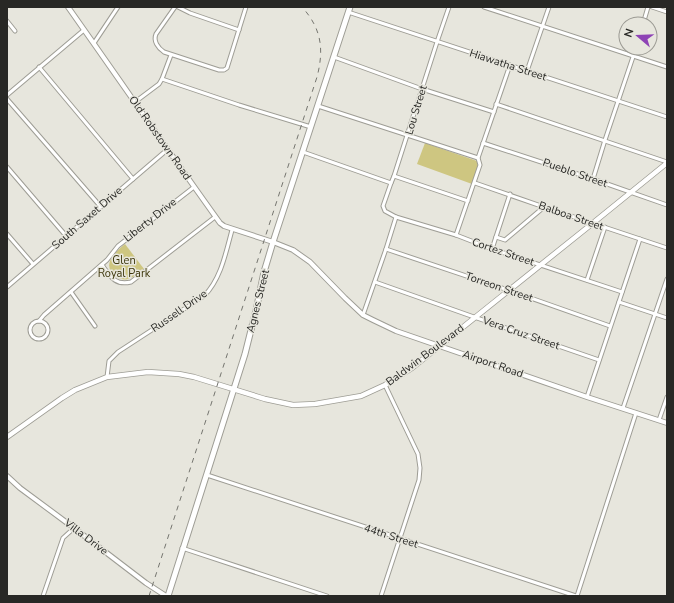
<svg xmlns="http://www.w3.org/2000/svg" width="674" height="603" viewBox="0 0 674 603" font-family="'Nunito Sans',sans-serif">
  <rect width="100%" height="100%" fill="#e7e6dd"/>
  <g fill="#cec681">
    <polygon points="425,143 477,161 478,166 472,184 417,164"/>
    <path d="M125,244L144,269C139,273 134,277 128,279C117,282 106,271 110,261C113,254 119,249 125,244Z"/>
  </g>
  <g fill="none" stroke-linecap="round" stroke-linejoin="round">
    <g stroke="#9e9d95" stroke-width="5">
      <g id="minor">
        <path d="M175,7L156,34C153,41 158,48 164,52L219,70H224L227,68L246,7"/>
        <polyline points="178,7 190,13 239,30"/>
        <polyline points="449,7 437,42 394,176 391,183 383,206 385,211 396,217 456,235 492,249 622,292"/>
        <polyline points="484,7 667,67"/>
        <polyline points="652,7 667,12"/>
        <polyline points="348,12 667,117"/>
        <polyline points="7,21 15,31"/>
        <polyline points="643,24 648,7"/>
        <polyline points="94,43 118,7"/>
        <polyline points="334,57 422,89 494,112"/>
        <polyline points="39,67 133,179"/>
        <polyline points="527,71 549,7"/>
        <polyline points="162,79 239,105 311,127"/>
        <polyline points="7,95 84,30"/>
        <polyline points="7,99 101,207"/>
        <polyline points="135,102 159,84 162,79 171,55"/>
        <polyline points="496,104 667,162"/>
        <polyline points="318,106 478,158"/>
        <polyline points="483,143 593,179 667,205"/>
        <polyline points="303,152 391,183"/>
        <polyline points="7,167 67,237"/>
        <polyline points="394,176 468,201"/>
        <polyline points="593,179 605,140 636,48"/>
        <polyline points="475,183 544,207 667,248"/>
        <polyline points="7,234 33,264"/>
        <polyline points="456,235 480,165 478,158 510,65"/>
        <polyline points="496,237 505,240 544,207"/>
        <polyline points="386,249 508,290 610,326"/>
        <polyline points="492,249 510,194"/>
        <path d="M102,265C110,276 115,286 131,282L215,217"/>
        <polyline points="587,280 605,227"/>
        <polyline points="375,282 474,317 599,360"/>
        <polyline points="7,287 168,149"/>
        <polyline points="71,292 95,326"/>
        <polyline points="619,302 667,318"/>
        <polyline points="363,315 386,249 396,217"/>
        <polyline points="39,321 44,315 107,260 118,246 194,187"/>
        <circle cx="39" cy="330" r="9"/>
        <path d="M107,377L109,361L118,352L204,296C221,279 226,252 232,230"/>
        <polyline points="587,397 640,239"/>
        <polyline points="623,408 667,279"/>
        <polyline points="659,420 667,397"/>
        <polyline points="207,475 576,596"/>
        <polyline points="182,548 327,596"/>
        <polyline points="43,596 63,538 74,528"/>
        <polyline points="381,596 419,480 420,468 418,454 385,385"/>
        <polyline points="577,596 636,413"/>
      </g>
    </g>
    <g stroke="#9e9d95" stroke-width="6">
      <g id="tertiary">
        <path d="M68,7C119,79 169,152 220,223L224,226L273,242L293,250L310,262L345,298L363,315L373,320L396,331L587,397L667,423"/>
        <polyline points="7,476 20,488 74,528 146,583 166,596"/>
      </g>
    </g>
    <g stroke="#9e9d95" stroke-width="6">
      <polyline id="secondary" points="7,437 62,398 75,390 107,377 148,372 179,374 194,377 265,399 293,405 315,404 361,396 385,385 412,368 593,223 667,163"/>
    </g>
    <g stroke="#9e9d95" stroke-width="7">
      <polyline id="primary" points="168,596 245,354 257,306 264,272 273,242 350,7"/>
    </g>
    <use href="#minor" stroke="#fff" stroke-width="3"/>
    <use href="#tertiary" stroke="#fff" stroke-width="4"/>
    <use href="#secondary" stroke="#fff" stroke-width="4.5"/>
    <use href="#primary" stroke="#fff" stroke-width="5"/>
    <path stroke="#75756f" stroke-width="1" stroke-dasharray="5 5" stroke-linecap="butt" d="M149,596L317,77C324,50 322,29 302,7"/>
  </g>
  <g text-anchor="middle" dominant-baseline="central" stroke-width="3" stroke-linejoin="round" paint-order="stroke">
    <g font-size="11" fill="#282825" stroke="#e7e6dd">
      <text transform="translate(508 65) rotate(18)">Hiawatha Street</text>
      <text transform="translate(416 110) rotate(-73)">Lou Street</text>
      <text transform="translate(160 138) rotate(55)">Old Robstown Road</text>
      <text transform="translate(575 173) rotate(19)">Pueblo Street</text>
      <text transform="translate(571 216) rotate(19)">Balboa Street</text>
      <text transform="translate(87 218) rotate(-41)">South Saxet Drive</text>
      <text transform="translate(150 220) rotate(-38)">Liberty Drive</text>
      <text transform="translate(503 252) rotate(19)">Cortez Street</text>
      <text transform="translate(499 287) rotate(19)">Torreon Street</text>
      <text transform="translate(258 301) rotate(-76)">Agnes Street</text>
      <text transform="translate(179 311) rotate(-35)">Russell Drive</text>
      <text transform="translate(521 333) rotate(19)">Vera Cruz Street</text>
      <text transform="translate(425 355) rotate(-37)">Baldwin Boulevard</text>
      <text transform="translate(493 364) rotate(19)">Airport Road</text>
      <text transform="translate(391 536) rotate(18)">44th Street</text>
      <text transform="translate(86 537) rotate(37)">Villa Drive</text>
    </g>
    <g font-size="11" fill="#3c360a" stroke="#e7e6dd">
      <text x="124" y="260">Glen<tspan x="124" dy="13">Royal Park</tspan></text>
    </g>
  </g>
  <rect width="674" height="603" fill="none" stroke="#282825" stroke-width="16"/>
  <g transform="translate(638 36) rotate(289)"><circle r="19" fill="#e7e6dd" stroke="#9b9a93"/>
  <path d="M0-3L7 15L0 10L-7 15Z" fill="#8e43b5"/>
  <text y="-6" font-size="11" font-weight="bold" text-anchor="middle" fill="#282825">N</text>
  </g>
</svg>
